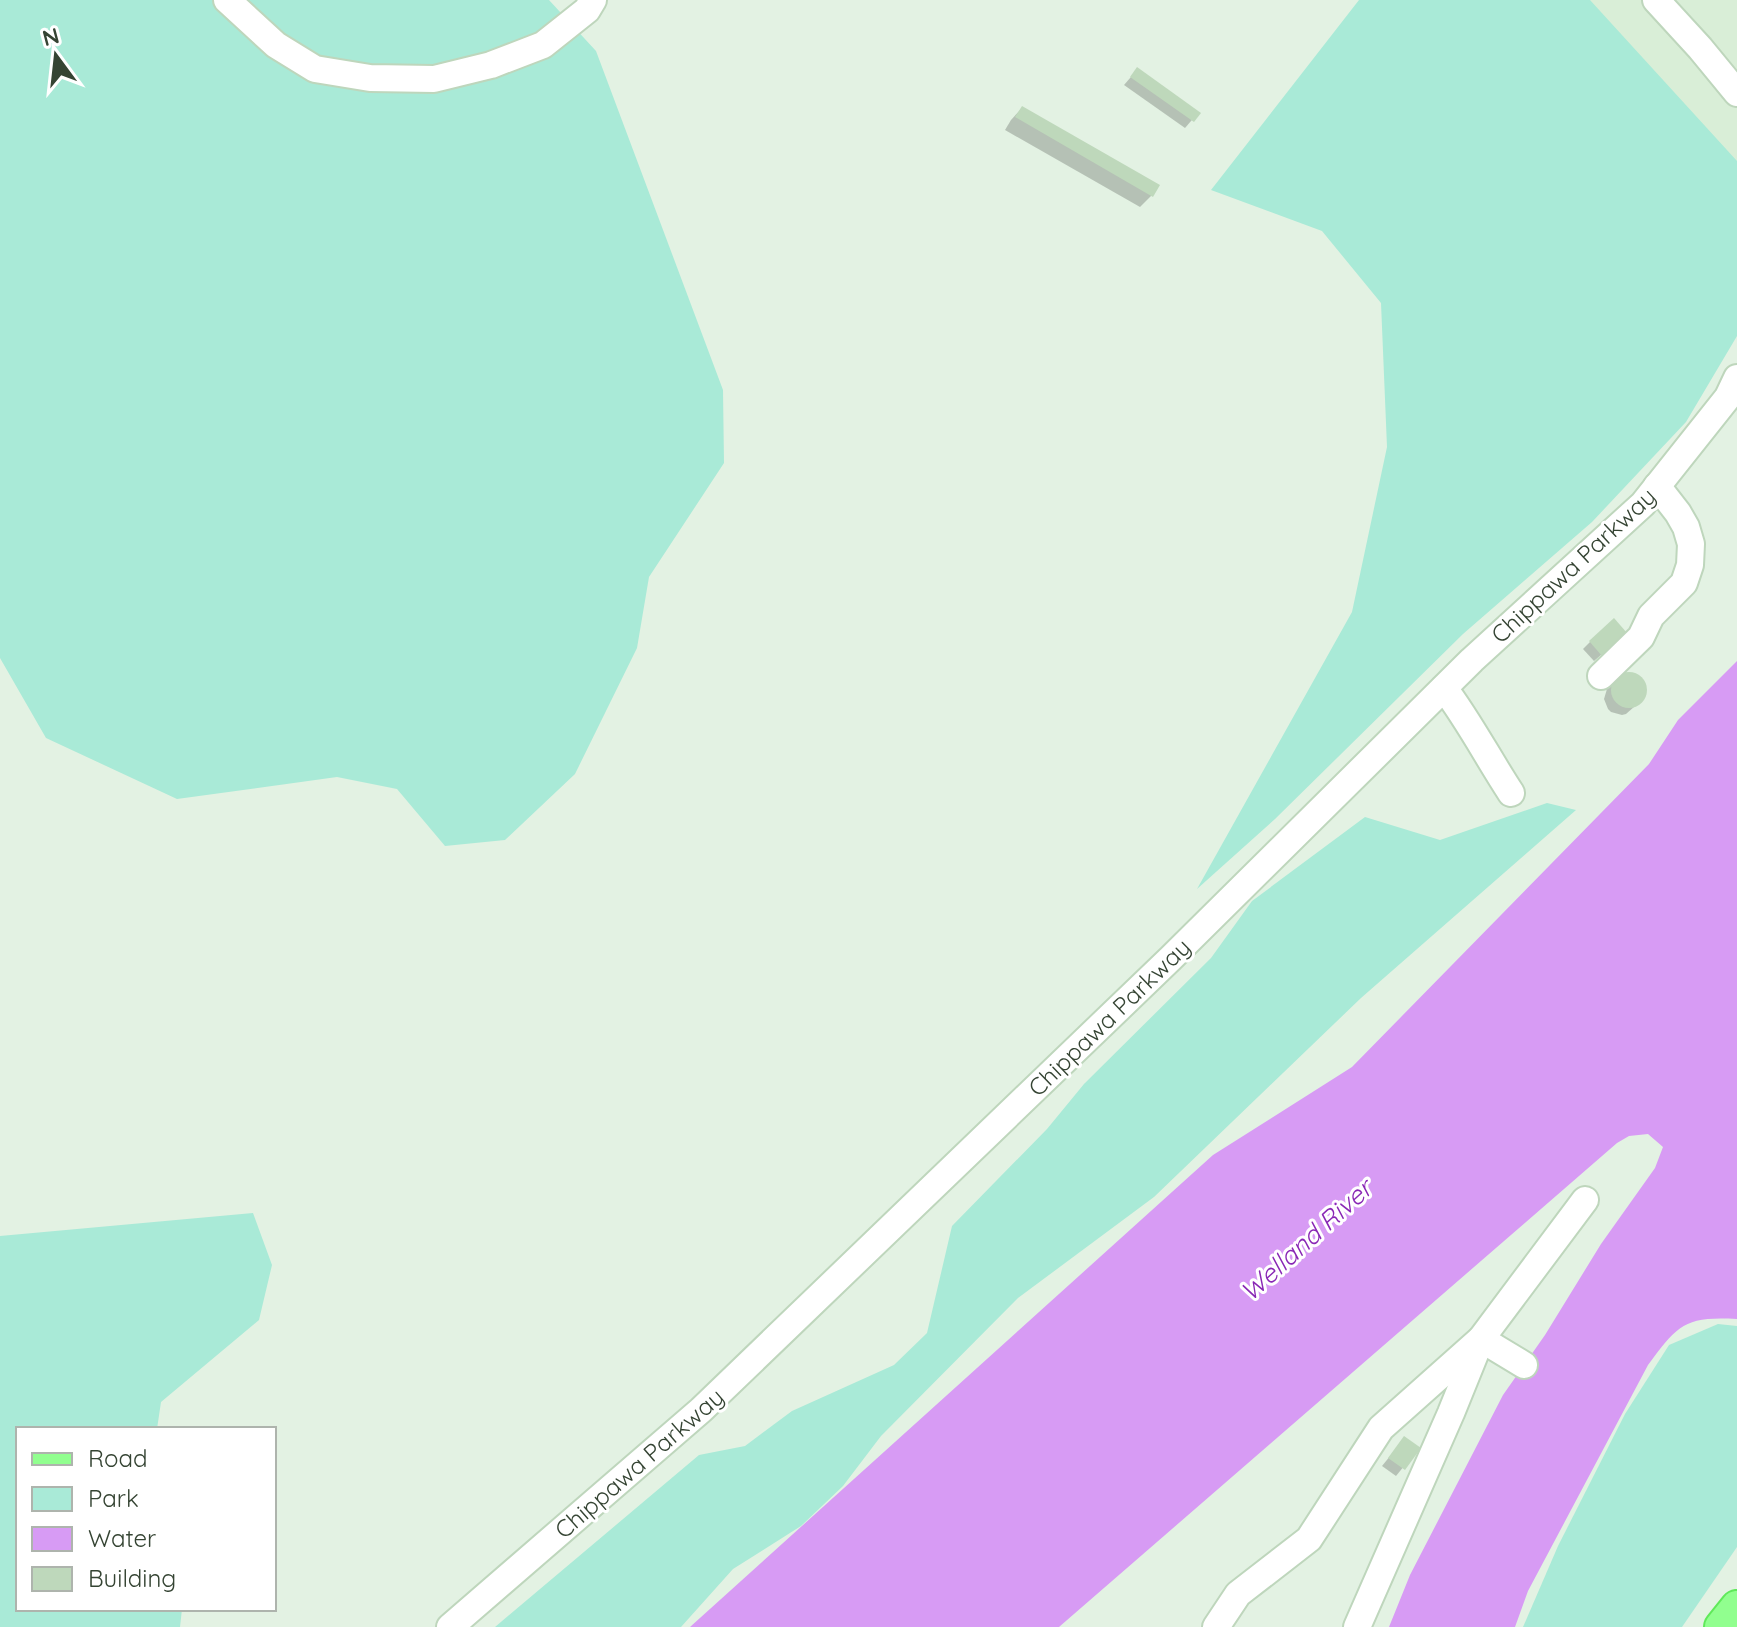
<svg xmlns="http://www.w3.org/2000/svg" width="1737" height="1627" viewBox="0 0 1737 1627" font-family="Quicksand,sans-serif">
  <rect width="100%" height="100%" fill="#e3f2e3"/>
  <polygon fill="#d9eed7" points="1543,0 1737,0 1737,161 1660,141"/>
  <g fill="#a9ead7">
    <polygon points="0,0 549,0 596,51 723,390 724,463 649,577 637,648 575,774 505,840 445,846 397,789 337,777 177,799 46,738 0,658"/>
    <polygon points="1359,0 1590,0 1737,161 1737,336 1686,422 1592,522 1463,634 1275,819 1197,889 1352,612 1387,447 1381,303 1322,231 1211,190"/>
    <polygon points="1547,803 1576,810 1361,998 1154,1197 1018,1298 881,1436 843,1486 801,1526 733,1569 681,1627 495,1627 699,1455 745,1446 792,1411 894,1365 927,1333 952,1226 1047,1129 1084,1084 1211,958 1252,901 1365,817 1440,840"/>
    <polygon points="253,1213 272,1265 259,1320 161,1402 157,1429 18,1429 18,1609 182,1609 180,1627 0,1627 0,1236"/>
    <polygon points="1718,1324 1737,1326 1737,1547 1682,1627 1523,1627 1558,1546 1625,1414 1669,1345"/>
  </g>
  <path fill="#d79bf4" d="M1737,661V1319C1684,1316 1678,1325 1648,1365L1528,1591L1515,1627H1389L1410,1575L1503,1395L1545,1335L1601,1244L1655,1168L1663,1147L1648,1134L1629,1136L1617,1143L1059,1627H690L1213,1155L1352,1067L1649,764L1678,720Z"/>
  <g fill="#0003">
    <polygon points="1137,70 1198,113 1185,128 1124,85"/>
    <polygon points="1022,108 1152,195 1140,207 1005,130 1011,120"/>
    <polygon points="1617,641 1594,661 1583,649 1590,642"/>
    <polygon points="1624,675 1636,676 1640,678 1645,688 1643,699 1626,714 1622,715 1611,712 1608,709 1604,699 1607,689"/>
    <polygon points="1404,1439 1418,1449 1396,1476 1382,1466"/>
  </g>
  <g fill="#bed8bb">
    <polygon points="1137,67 1201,113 1194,122 1130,77"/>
    <polygon points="1022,106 1160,185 1153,197 1015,117"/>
    <polygon points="1614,618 1627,633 1602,656 1589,641"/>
    <circle cx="1629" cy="690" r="18"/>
    <polygon points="1404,1436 1421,1448 1405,1470 1388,1458"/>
  </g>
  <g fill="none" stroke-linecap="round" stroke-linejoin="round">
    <g stroke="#bed6bc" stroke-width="30">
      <g id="minor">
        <polyline points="227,0 276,45 315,69 370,78 434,79 491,65 543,45 587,10 593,0"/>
        <polyline points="1656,0 1700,48 1737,93"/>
        <polyline points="1601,676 1641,637 1651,616 1684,583 1690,565 1691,544 1686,527 1678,513 1657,486"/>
        <path d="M1444,688C1469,721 1488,758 1511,793"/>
        <polyline points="450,1627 701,1410 1171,958 1472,660 1643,504 1728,397 1737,378"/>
        <polyline points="1216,1627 1238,1594 1309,1539 1381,1428 1481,1339 1524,1365"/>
        <polyline points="1357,1627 1451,1413 1481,1339 1585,1200"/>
      </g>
    </g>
    <g stroke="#5fe95a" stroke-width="36">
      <polyline id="major" points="1721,1627 1737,1607"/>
    </g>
    <use href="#minor" stroke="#fff" stroke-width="26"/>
    <use href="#major" stroke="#91ff8f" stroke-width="32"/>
  </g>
  <g text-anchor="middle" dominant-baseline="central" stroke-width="6" stroke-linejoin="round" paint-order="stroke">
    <g font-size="24" fill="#354433" stroke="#fff">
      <text transform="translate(1573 565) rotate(-43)">Chippawa Parkway</text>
      <text transform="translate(1109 1017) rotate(-44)">Chippawa Parkway</text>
      <text transform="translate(639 1463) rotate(-41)">Chippawa Parkway</text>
    </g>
    <g font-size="26" font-style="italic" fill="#8927b5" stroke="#fff">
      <text transform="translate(1306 1240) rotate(-42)">Welland River</text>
    </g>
  </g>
  <rect x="16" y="1427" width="260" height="184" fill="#ffffff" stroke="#aeb4ad" stroke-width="2"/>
  <rect x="32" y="1453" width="40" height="12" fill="#91ff8f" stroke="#aeb4ad" stroke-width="2"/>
  <text x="88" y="1467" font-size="24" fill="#354433">Road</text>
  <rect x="32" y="1487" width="40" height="24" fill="#a9ead7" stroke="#aeb4ad" stroke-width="2"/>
  <text x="88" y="1507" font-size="24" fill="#354433">Park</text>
  <rect x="32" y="1527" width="40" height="24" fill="#d79bf4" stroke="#aeb4ad" stroke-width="2"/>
  <text x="88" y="1547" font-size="24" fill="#354433">Water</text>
  <rect x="32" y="1567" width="40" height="24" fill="#bed8bb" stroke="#aeb4ad" stroke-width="2"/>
  <text x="88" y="1587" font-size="24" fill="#354433">Building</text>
  <g transform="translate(56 56) rotate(345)" stroke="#ffffff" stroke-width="6" paint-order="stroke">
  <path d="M0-6L14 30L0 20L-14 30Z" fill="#354433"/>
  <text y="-12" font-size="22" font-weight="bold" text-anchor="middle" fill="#354433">N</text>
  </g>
</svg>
